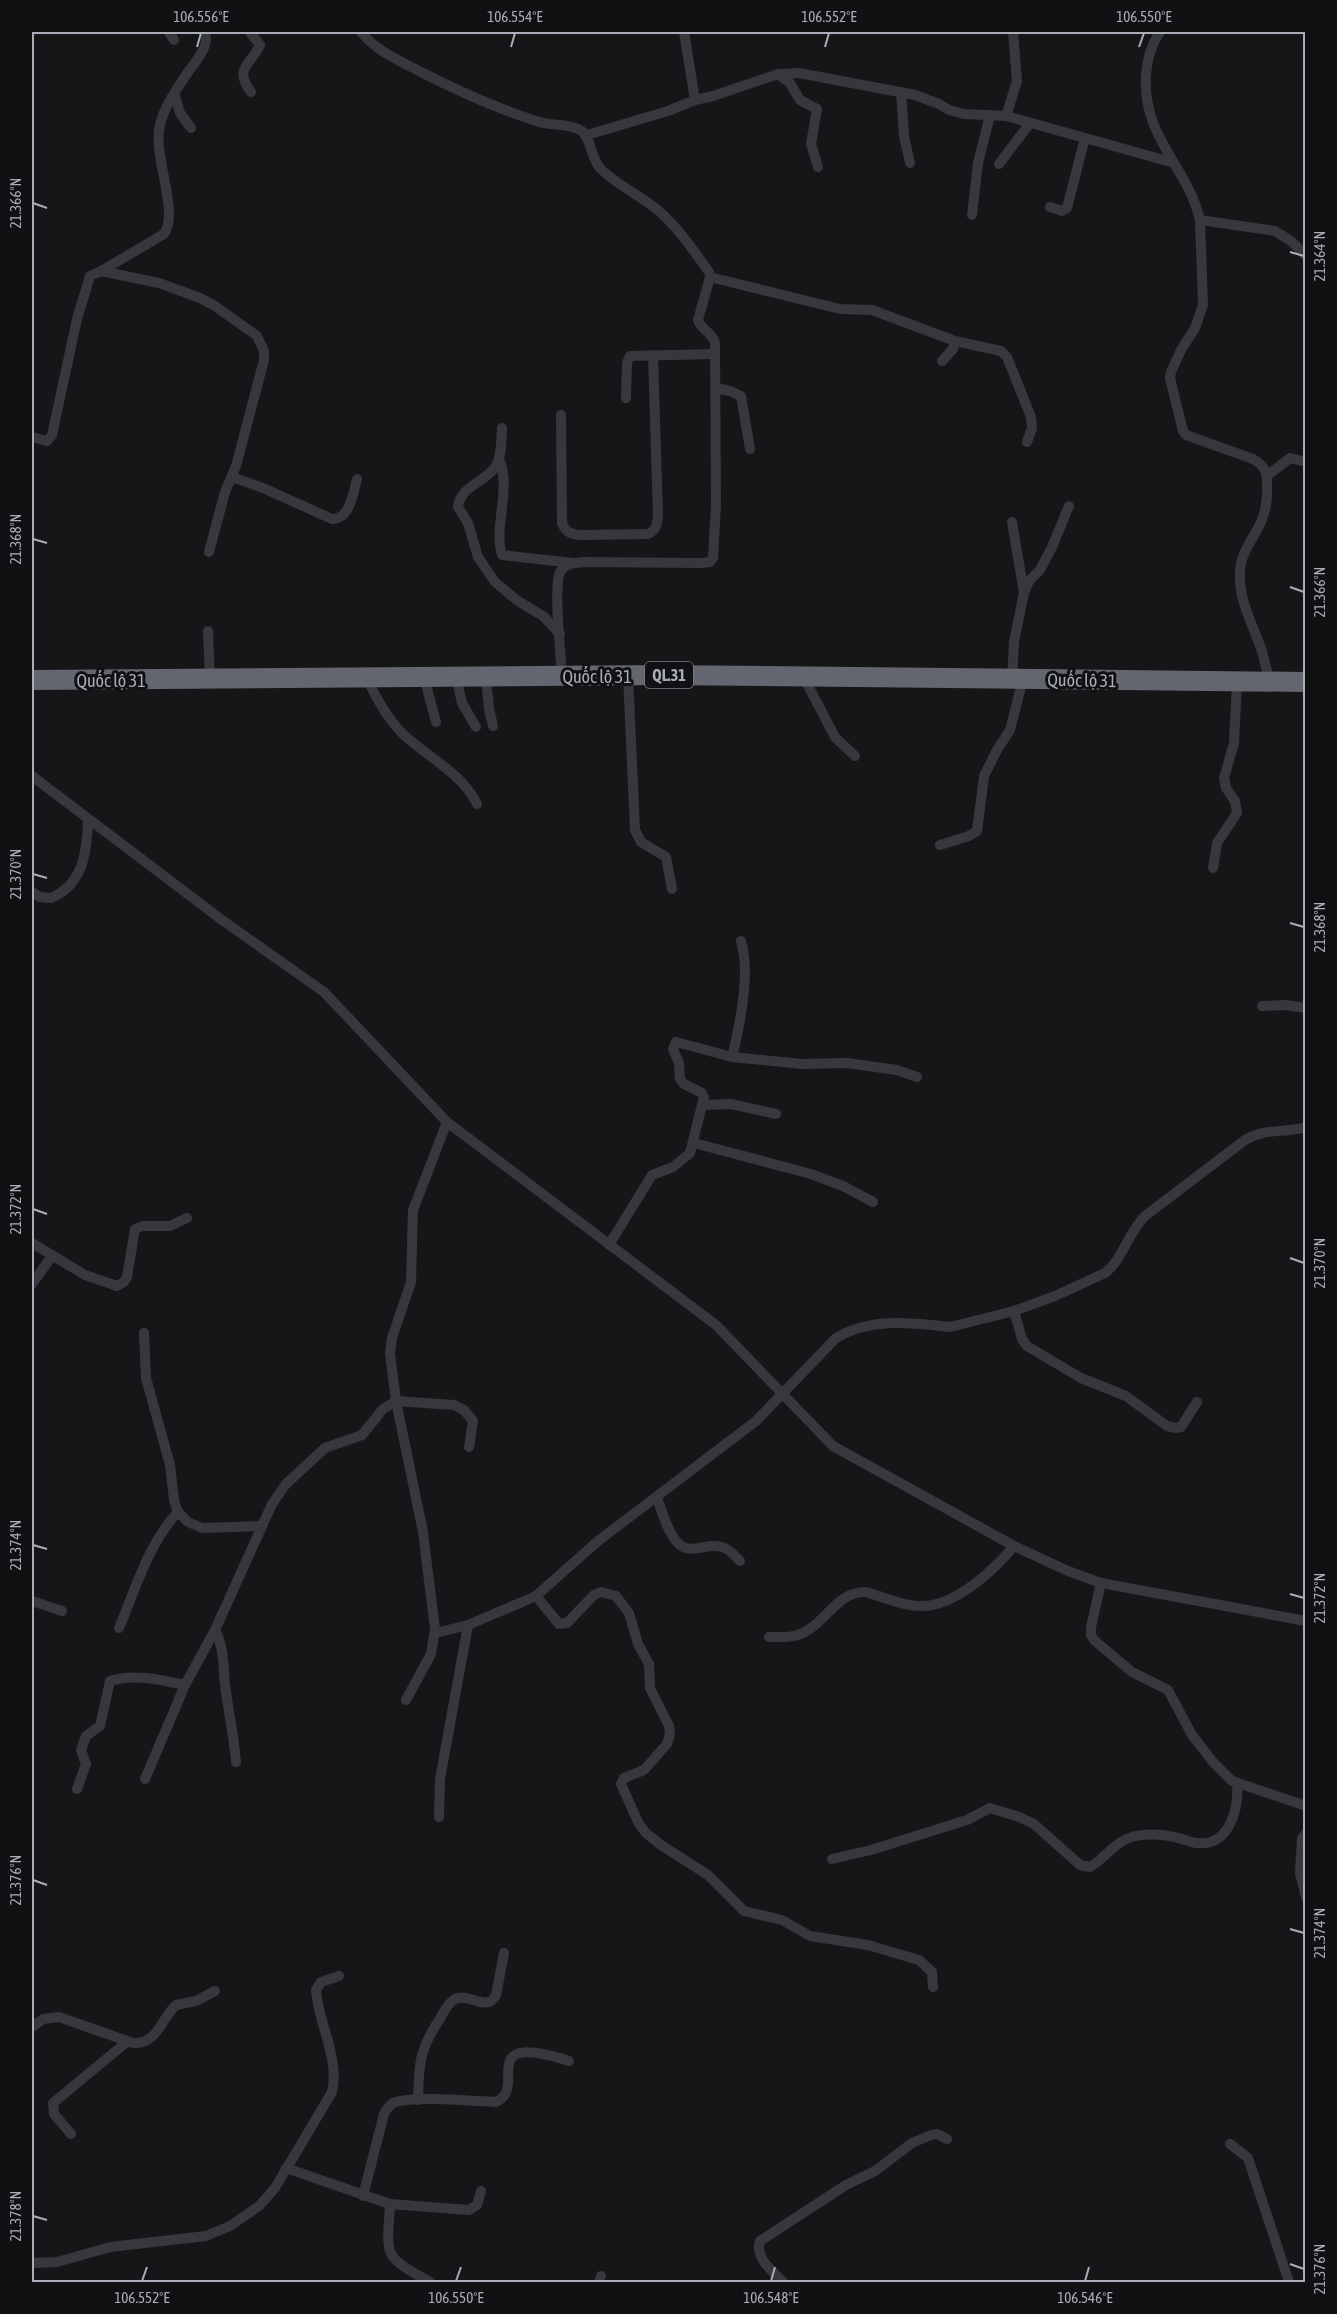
<svg xmlns="http://www.w3.org/2000/svg" width="1337" height="2314" viewBox="0 0 1337 2314" font-family="'Asap Condensed',sans-serif">
  <rect width="100%" height="100%" fill="#161618"/>
  <g fill="none" stroke-linecap="round" stroke-linejoin="round">
    <g stroke="#37383d" stroke-width="10">
      <polyline points="169,32 174,40"/>
      <path d="M250,32L260,45C251,65 233,68 251,92"/>
      <path d="M361,32C376,51 400,61 421,72C460,92 498,109 539,122C552,126 567,123 580,130C591,135 590,157 600,168C616,185 642,196 660,212C679,229 694,251 709,272L710,277L698,320C701,330 712,332 715,343L716,505L713,558L710,562L702,563L585,562C576,563 565,563 560,572C553,589 561,655 562,676"/>
      <polyline points="684,32 695,100"/>
      <path d="M1160,32C1151,45 1147,59 1146,75C1142,138 1187,165 1200,220L1203,305L1195,328L1181,350L1171,372L1170,378L1183,431L1186,435L1253,459C1265,466 1267,472 1267,485C1268,501 1265,516 1257,530C1251,541 1244,550 1241,563C1235,595 1252,622 1262,651C1265,662 1267,672 1270,683"/>
      <polyline points="778,74 790,83 800,100 817,109 811,144 818,167"/>
      <polyline points="901,92 904,136 910,163"/>
      <polyline points="175,96 180,113 191,128"/>
      <polyline points="1006,116 1017,81 1013,32"/>
      <polyline points="587,135 668,111 695,100 713,96 778,74 799,73 915,95 939,104 949,110 964,114 1006,116 1171,162"/>
      <polyline points="999,164 1030,123"/>
      <polyline points="1050,207 1062,211 1067,208 1085,138"/>
      <polyline points="972,215 978,163 990,115"/>
      <polyline points="1200,220 1275,231 1291,241 1306,256"/>
      <path d="M101,271L164,234C180,211 152,156 160,125C164,107 178,87 188,72C194,64 202,55 205,45C207,40 206,36 204,32"/>
      <polyline points="710,277 840,309 872,310 955,341 1001,351 1007,357 1031,417 1032,428 1027,442"/>
      <polyline points="942,361 953,349 955,341"/>
      <polyline points="716,388 730,391 741,396 750,449"/>
      <polyline points="626,398 627,363 630,356 715,354"/>
      <path d="M561,415L562,523C566,533 571,534 581,535L648,534C657,530 657,524 658,515L653,355"/>
      <path d="M502,428C501,441 502,455 496,466C486,482 460,486 458,507L468,523L478,557L495,582L518,601L543,616L560,634"/>
      <polyline points="32,437 47,441 52,435 77,319 90,276 101,271 159,283 200,298 215,306 257,336 264,351 264,360 236,466 225,492 209,552"/>
      <path d="M499,459C512,487 493,528 502,555L573,563"/>
      <polyline points="1268,475 1290,458 1306,462"/>
      <path d="M232,477L263,488L332,519C350,519 353,494 357,479"/>
      <polyline points="1012,522 1024,593"/>
      <polyline points="208,631 210,679"/>
      <polyline points="628,675 635,830 641,842 666,857 672,889"/>
      <polyline points="803,676 835,737 855,756"/>
      <polyline points="424,677 436,722"/>
      <polyline points="456,677 462,703 476,727"/>
      <polyline points="486,677 489,709 493,726"/>
      <path d="M367,678C376,698 386,717 402,733C427,757 461,772 477,804"/>
      <polyline points="1012,679 1014,642 1024,593 1029,581 1040,570 1052,547 1069,506"/>
      <polyline points="32,776 222,920 324,992 447,1122 716,1325 833,1446 1014,1546 1068,1571 1101,1583 1306,1621"/>
      <polyline points="940,845 969,836 977,831 984,776 997,750 1010,730 1023,679"/>
      <polyline points="1213,868 1217,843 1237,813 1235,801 1226,788 1224,778 1234,743 1237,682"/>
      <path d="M32,892L40,897L51,898C84,884 87,851 88,819"/>
      <polyline points="1262,1006 1285,1005 1306,1008"/>
      <path d="M732,1057C740,1025 751,974 741,941"/>
      <polyline points="704,1105 731,1104 776,1114"/>
      <polyline points="694,1143 811,1174 843,1186 873,1202"/>
      <polyline points="32,1243 85,1275 117,1286 124,1282 127,1277 135,1229 142,1226 170,1226 187,1218"/>
      <polyline points="609,1245 652,1175 673,1167 690,1153 704,1097 702,1093 684,1084 680,1079 679,1063 673,1049 676,1042 732,1057 802,1064 847,1063 897,1070 917,1077"/>
      <polyline points="32,1284 52,1256"/>
      <polyline points="1014,1311 1022,1339 1027,1346 1081,1378 1126,1396 1167,1426 1176,1428 1181,1427 1197,1402"/>
      <polyline points="144,1333 146,1378 170,1465 174,1500 178,1512 188,1522 202,1528 262,1526"/>
      <path d="M657,1498C662,1511 667,1531 677,1542C690,1557 705,1542 722,1547C730,1549 735,1556 740,1561"/>
      <polyline points="1101,1583 1091,1627 1091,1635 1094,1640 1132,1672 1168,1690 1192,1735 1213,1762 1232,1781 1306,1806"/>
      <polyline points="32,1601 62,1611"/>
      <path d="M119,1628C136,1588 148,1544 178,1512"/>
      <path d="M215,1630C224,1647 223,1664 225,1684C228,1711 234,1735 236,1762"/>
      <polyline points="435,1633 468,1625 536,1596"/>
      <path d="M769,1637C778,1637 789,1638 798,1635C825,1626 835,1592 865,1592C883,1596 901,1606 919,1606C954,1608 994,1570 1014,1546"/>
      <polyline points="406,1700 431,1654 435,1629 423,1532 396,1401 390,1353 392,1338 411,1282 413,1210 447,1122"/>
      <polyline points="145,1779 185,1685 215,1630 272,1504 286,1484 325,1448 362,1435 383,1409 396,1401 454,1405 464,1410 473,1421 469,1447"/>
      <path d="M77,1789L86,1764L81,1750L86,1736L100,1726L110,1681C133,1673 162,1680 185,1685"/>
      <polyline points="439,1817 440,1779 468,1625"/>
      <polyline points="1306,1833 1302,1838 1300,1873 1306,1897"/>
      <path d="M832,1859L871,1850L967,1820L990,1808L1019,1817L1034,1824L1080,1865L1090,1867C1104,1859 1116,1841 1132,1837C1145,1833 1164,1834 1178,1838C1184,1839 1189,1842 1196,1843C1229,1847 1239,1810 1237,1784"/>
      <path d="M933,1987L932,1972L919,1960L868,1945L810,1936L782,1920L744,1911L708,1875L661,1845L646,1833L639,1824L621,1784L624,1778L644,1770L667,1744L670,1734L669,1726L650,1688L649,1664L638,1644L629,1613L616,1596L601,1592L594,1595L567,1623L559,1624L536,1596L598,1541L756,1421L836,1338C871,1317 912,1323 950,1327L1014,1311L1055,1296L1105,1273C1123,1259 1127,1234 1145,1216L1245,1140C1267,1127 1282,1134 1306,1127"/>
      <path d="M32,2027L43,2019L59,2017L133,2043C157,2045 161,2019 176,2005L196,2001L215,1991"/>
      <path d="M418,2100C419,2062 419,2050 441,2017C444,2011 448,2003 455,1999C469,1992 487,2013 496,1995L504,1953"/>
      <polyline points="71,2134 54,2114 53,2103 128,2041"/>
      <polyline points="1230,2144 1248,2158 1289,2282"/>
      <polyline points="286,2168 390,2204 469,2210 477,2205 481,2191"/>
      <path d="M363,2196L384,2114C386,2110 389,2106 393,2103C411,2095 473,2101 495,2102C530,2090 472,2030 569,2061"/>
      <path d="M390,2204C387,2258 382,2255 430,2282"/>
      <path d="M32,2263L57,2262L110,2247L206,2236L230,2226L259,2206L275,2188L332,2092C340,2058 318,2023 316,1990L321,1982L339,1976"/>
      <polyline points="599,2282 601,2276"/>
      <path d="M783,2282C773,2271 754,2258 760,2241L846,2185L875,2171L912,2143L931,2135L937,2134L947,2139"/>
    </g>
    <polyline stroke="#63666e" stroke-width="20" points="32,680 662,675 1306,682"/>
  </g>
  <path fill="none" stroke="#a8adb8" stroke-width="2" d="M197,47L201,33M511,47L515,33M825,47L829,33M1139,47L1144,33M33,203L47,208M1290,252L1304,256M33,539L47,543M1290,587L1304,592M33,874L47,878M1290,923L1304,927M33,1209L47,1214M1290,1258L1304,1263M33,1545L47,1549M1290,1594L1304,1598M33,1880L47,1885M1290,1929L1304,1933M33,2216L47,2220M1290,2264L1304,2269M142,2281L147,2267M456,2281L461,2267M771,2281L775,2267M1085,2281L1089,2267"/>
  <g text-anchor="middle" dominant-baseline="central" stroke-width="6" stroke-linejoin="round" paint-order="stroke">
    <rect fill="#111113" stroke="#7b7e86" stroke-width="1.5" x="645" y="662" width="48" height="26" rx="4.5"/>
    <g font-size="16" font-weight="bold" fill="#a8adb8">
      <text x="669" y="675">QL.31</text>
    </g>
    <g font-size="18" fill="#a8adb8" stroke="#111113">
      <text x="597" y="676">Quốc lộ 31</text>
      <text x="111" y="680">Quốc lộ 31</text>
      <text transform="translate(1082 680) rotate(1)">Quốc lộ 31</text>
    </g>
  </g>
  <rect width="1337" height="2314" fill="none" stroke="#111113" stroke-width="66"/>
  <rect x="33" y="33" width="1271" height="2248" fill="none" stroke="#a8adb8" stroke-width="2"/>
  <g font-size="15" text-anchor="middle" fill="#a8adb8">
    <text x="201" y="22">106.556°E</text>
    <text x="515" y="22">106.554°E</text>
    <text x="829" y="22">106.552°E</text>
    <text x="1144" y="22">106.550°E</text>
    <text transform="translate(16 203) rotate(-90)" y="5">21.366°N</text>
    <text transform="translate(1320 256) rotate(-90)" y="5">21.364°N</text>
    <text transform="translate(16 539) rotate(-90)" y="5">21.368°N</text>
    <text transform="translate(1320 592) rotate(-90)" y="5">21.366°N</text>
    <text transform="translate(16 874) rotate(-90)" y="5">21.370°N</text>
    <text transform="translate(1320 927) rotate(-90)" y="5">21.368°N</text>
    <text transform="translate(16 1209) rotate(-90)" y="5">21.372°N</text>
    <text transform="translate(1320 1263) rotate(-90)" y="5">21.370°N</text>
    <text transform="translate(16 1545) rotate(-90)" y="5">21.374°N</text>
    <text transform="translate(1320 1598) rotate(-90)" y="5">21.372°N</text>
    <text transform="translate(16 1880) rotate(-90)" y="5">21.376°N</text>
    <text transform="translate(1320 1933) rotate(-90)" y="5">21.374°N</text>
    <text transform="translate(16 2216) rotate(-90)" y="5">21.378°N</text>
    <text transform="translate(1320 2269) rotate(-90)" y="5">21.376°N</text>
    <text x="142" y="2303">106.552°E</text>
    <text x="456" y="2303">106.550°E</text>
    <text x="771" y="2303">106.548°E</text>
    <text x="1085" y="2303">106.546°E</text>
  </g>
</svg>
